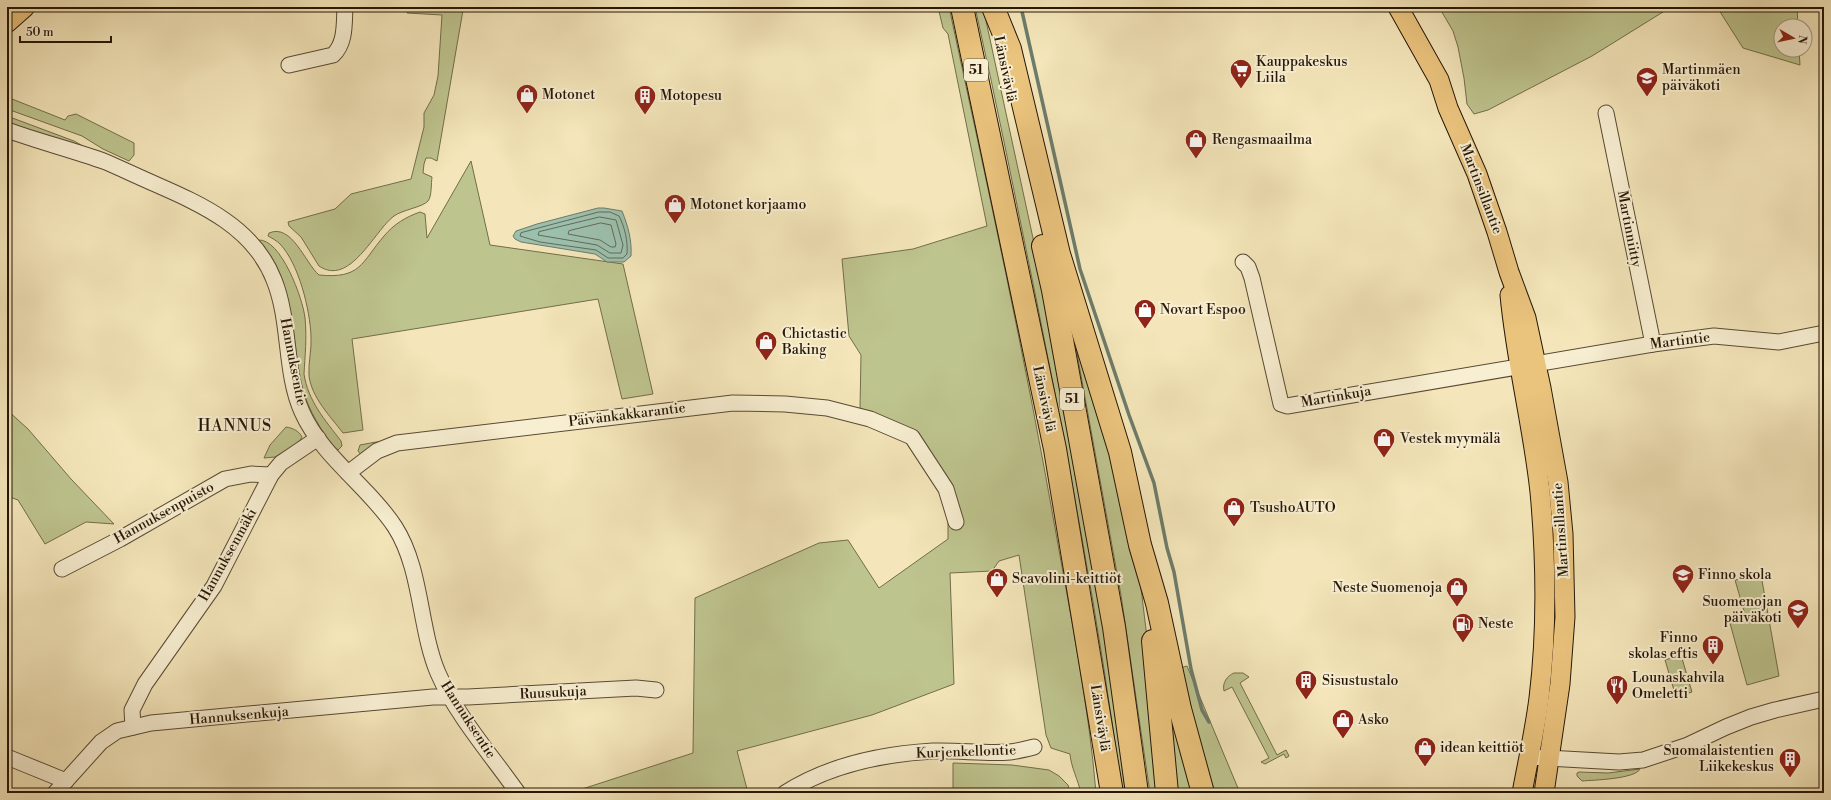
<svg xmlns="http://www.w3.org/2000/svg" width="1831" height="800" viewBox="0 0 1831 800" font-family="'Libre Bodoni',serif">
  <rect width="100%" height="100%" fill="#f4e6ba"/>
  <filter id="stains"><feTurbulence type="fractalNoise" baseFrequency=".005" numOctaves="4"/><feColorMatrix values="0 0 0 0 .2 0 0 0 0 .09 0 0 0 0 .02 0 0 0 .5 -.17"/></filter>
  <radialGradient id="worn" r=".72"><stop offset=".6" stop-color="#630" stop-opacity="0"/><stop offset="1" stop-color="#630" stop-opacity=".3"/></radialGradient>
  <g fill="#bec48e" stroke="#726d4a">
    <path d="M418,7H462L463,10L437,161L431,158H426L424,164L423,173L432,177C431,183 432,196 428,201C423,207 402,210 394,216C374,231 350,287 319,266L301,237L289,226L288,222L335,209L351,194L411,179L424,127V113L434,95L438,76L442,15L407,13L408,11Z"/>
    <path d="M938,7H949C987,184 1026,361 1057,539C1072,623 1089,708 1096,793H1081C1078,780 1071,767 1070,754L1051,748L1046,735L1019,555L999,561L992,571L950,573L954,684L872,715L737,751L747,789L750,793H570L693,753L695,598L819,543L848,540L879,588L948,539V486L918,435L860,408L861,355L849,336L842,259L913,249L987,226L948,34L943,28Z"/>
    <path d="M975,7H983L1036,252L1086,512L1129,793H1122C1100,627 1069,462 1036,298C1016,201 997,104 975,7Z"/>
    <polygon points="1439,7 1671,7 1592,56 1488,110 1474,114 1467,104 1464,78 1458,47 1453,31"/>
    <polygon points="1717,7 1797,7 1798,26 1781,26 1781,50 1799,50 1800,65 1743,48"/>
    <polygon points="7,97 65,120 68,116 76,114 134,143 134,155 129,161 103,149 82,136 10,110 7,108"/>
    <polygon points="7,116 74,141 97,154 13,125 7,122"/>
    <path d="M471,161L490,245L623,264L653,394L622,399L598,299L352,339L363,430L343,433C330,416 312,398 309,376C308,363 312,349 311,336C310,310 299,264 280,244C277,241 272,238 268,236L269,233C292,223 305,263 319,275C361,279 361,263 384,236C394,224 406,217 420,212L425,214L427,238Z"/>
    <path d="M258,240C281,238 303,299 305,318C307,337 305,356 304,374C308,401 325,420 341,441L342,446L338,450L334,449C322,430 309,412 303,390C290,340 297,279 258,240Z"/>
    <polygon points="1074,337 1105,420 1140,580 1148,646 1161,793 1150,793 1121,595"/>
    <polygon points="7,410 28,429 71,479 114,524 86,522 45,544 18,500 7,496"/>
    <path d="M286,427C293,428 299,431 302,437L299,442L275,457L264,458L270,445Z"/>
    <polygon points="376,442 387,442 362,456 358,451 360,445"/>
    <polygon points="1761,575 1779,676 1747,685 1728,616 1744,611 1735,580"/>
    <polygon points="1681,655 1692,692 1676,697 1665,660"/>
    <polygon points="1187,666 1240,793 1211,793 1180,668"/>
    <path d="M1234,673H1243L1249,677L1240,683L1277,755L1286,750L1289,756L1286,758L1284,754L1265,764L1261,762L1269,758L1232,687L1224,691C1222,683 1227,676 1234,673Z"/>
    <polygon points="1164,677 1196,793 1174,793"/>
    <polygon points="953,763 1012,765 1049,770 1059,776 1068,785 1070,793 953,793"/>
    <path d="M1640,769C1635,779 1594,780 1582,781L1577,776V773L1579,772L1608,773Z"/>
  </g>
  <path fill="#9cc0ad" stroke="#6c7c6a" d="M598,208H604L622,211C628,226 632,240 631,256L624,262H607L595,254L521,242L515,239L513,236L516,231L537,224Z"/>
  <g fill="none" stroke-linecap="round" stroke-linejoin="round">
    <g stroke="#606b5a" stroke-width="1">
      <path d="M599,212H610L619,216C625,228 628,241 627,254L623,258H608L596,250L540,242L520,236L521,233Z"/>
      <polygon points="600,217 616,220 623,245 621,253 610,253 597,245 538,235 539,232"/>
      <polygon points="601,223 611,225 616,244 615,247 611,247 600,240 568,234 569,231"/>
    </g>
    <polyline stroke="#6c7c6a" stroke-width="3.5" points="1021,7 1080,269 1129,415 1154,483 1167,548 1174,572 1191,669 1202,710 1209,722"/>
    <g stroke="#594a33" stroke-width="17">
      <g id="minor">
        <path d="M289,65L333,55C346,43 344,23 345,7"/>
        <polyline points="1606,113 1653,344"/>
        <path d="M7,130C40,142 73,150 106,162C122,169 139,177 155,184C203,205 254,228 274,280C291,322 284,372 302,412C322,457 369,487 395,527C422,569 419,628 438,673C456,715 492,756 518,793"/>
        <polyline points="1243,262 1248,267 1252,278 1281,404 1287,406 1653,344 1714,336 1779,342 1824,333"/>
        <polyline points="348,473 377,451 397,443 733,403 785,404 827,408 870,419 912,437 946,489 956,522"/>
        <polyline points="62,569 120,539 225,479 251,474 271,475"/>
        <polyline points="133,727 132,710 145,684 214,586 271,475 281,463 318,438"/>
        <polyline points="7,757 66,781"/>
        <polyline points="1529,757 1619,762 1643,760 1688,745 1726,727 1751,717 1775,710 1824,699"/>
        <polyline points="55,793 101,742 117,731 151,723 433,697 468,697 636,688 656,690"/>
        <path d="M785,793C829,765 882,754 933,751C959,750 985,754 1010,752C1018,751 1026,749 1034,747"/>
      </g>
    </g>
    <g stroke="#251606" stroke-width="21">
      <g id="major">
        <polyline points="1398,7 1439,80 1448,108 1477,174 1497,232 1509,272 1526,318 1541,388 1558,482 1563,534 1565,617 1560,684 1544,793"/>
        <polyline points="7,23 25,7"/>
        <path d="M1510,295C1516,361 1533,426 1540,492C1546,558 1547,632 1539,698C1535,730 1528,761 1522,793"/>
      </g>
    </g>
    <g stroke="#251606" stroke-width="24">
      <g id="highway">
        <polyline points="962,7 1055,449 1112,793"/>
        <polyline points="993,7 1010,49 1059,254 1120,452 1140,545 1157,603 1180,709 1203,793"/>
        <polyline points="1043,246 1053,290 1114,627 1137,793"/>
        <polyline points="1153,641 1167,793"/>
      </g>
    </g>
    <use href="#minor" stroke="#f8efd2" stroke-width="15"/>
    <use href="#major" stroke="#eac37d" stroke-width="19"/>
    <use href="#highway" stroke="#eac37d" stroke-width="22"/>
  </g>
  <defs>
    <g id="supermarket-pin" transform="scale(1.15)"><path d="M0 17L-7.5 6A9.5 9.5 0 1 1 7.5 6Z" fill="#8f2418" stroke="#f8efd2"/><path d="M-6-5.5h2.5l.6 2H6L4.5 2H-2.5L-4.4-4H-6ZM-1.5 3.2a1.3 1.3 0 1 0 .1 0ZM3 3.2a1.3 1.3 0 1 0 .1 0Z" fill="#fff"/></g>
    <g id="school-pin" transform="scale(1.15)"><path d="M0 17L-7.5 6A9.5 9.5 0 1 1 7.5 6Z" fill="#8f2418" stroke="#f8efd2"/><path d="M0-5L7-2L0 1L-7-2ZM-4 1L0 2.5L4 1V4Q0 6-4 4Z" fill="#fff"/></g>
    <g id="shop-pin" transform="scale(1.15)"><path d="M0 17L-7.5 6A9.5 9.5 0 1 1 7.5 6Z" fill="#8f2418" stroke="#f8efd2"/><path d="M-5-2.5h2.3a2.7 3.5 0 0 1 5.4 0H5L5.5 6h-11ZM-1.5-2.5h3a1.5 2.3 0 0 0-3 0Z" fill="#fff"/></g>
    <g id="building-pin" transform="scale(1.15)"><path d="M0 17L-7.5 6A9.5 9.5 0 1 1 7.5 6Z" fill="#8f2418" stroke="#f8efd2"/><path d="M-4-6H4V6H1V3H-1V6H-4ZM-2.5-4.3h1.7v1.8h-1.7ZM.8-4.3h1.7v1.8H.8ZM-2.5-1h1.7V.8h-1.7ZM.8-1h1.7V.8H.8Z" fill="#fff"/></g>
    <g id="fuel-pin" transform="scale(1.15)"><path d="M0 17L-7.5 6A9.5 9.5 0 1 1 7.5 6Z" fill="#8f2418" stroke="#f8efd2"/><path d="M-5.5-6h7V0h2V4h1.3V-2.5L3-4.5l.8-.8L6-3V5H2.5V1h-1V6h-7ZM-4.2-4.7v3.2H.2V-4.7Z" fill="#fff"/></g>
    <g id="restaurant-pin" transform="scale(1.15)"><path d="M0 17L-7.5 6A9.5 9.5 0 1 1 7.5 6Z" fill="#8f2418" stroke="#f8efd2"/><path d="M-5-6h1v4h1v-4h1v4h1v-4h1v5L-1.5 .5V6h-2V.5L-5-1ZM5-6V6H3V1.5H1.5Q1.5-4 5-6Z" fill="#fff"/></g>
  </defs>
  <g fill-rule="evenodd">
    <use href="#supermarket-pin" x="1241" y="70"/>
    <use href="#school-pin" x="1647" y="78"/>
    <use href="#shop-pin" x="527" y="95"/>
    <use href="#building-pin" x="645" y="96"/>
    <use href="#shop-pin" x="1196" y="140"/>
    <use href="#shop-pin" x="675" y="205"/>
    <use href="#shop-pin" x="1145" y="310"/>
    <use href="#shop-pin" x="766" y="342"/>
    <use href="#shop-pin" x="1384" y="439"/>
    <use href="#shop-pin" x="1234" y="508"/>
    <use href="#school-pin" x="1683" y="575"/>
    <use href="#shop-pin" x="997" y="579"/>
    <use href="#shop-pin" x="1457" y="588"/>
    <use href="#school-pin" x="1798" y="610"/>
    <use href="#fuel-pin" x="1463" y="624"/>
    <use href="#building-pin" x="1713" y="646"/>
    <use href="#building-pin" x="1306" y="681"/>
    <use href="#restaurant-pin" x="1617" y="686"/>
    <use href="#shop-pin" x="1343" y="720"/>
    <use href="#shop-pin" x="1425" y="748"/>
    <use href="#building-pin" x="1790" y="759"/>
  </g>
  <g text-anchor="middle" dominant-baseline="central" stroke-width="4" stroke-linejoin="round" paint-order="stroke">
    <g fill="#f8efd2" stroke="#645743" stroke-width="1">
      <rect x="964" y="59" width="24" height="22" rx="3"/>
      <rect x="1060" y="388" width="24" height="22" rx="3"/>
    </g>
    <g font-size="13" font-weight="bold" fill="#251606">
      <text x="976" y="70">51</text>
      <text x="1072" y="399">51</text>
    </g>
    <g font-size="14" fill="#251606" stroke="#f8efd2" text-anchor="start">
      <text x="1256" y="62">Kauppakeskus<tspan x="1256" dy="16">Liila</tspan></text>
      <text x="1662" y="70">Martinmäen<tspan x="1662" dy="16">päiväkoti</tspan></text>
      <text x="542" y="95">Motonet</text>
      <text x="660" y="96">Motopesu</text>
      <text x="1212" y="140">Rengasmaailma</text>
      <text x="690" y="205">Motonet korjaamo</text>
      <text x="1160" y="310">Novart Espoo</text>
      <text x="782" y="334">Chictastic<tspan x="782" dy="16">Baking</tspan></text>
      <text x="1400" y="439">Vestek myymälä</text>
      <text x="1250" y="508">TsushoAUTO</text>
      <text x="1698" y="575">Finno skola</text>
      <text x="1012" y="579">Scavolini-keittiöt</text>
      <text x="1442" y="588" text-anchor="end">Neste Suomenoja</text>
      <text x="1782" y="602" text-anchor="end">Suomenojan<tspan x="1782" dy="16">päiväkoti</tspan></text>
      <text x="1478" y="624">Neste</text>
      <text x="1698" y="638" text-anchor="end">Finno<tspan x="1698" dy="16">skolas eftis</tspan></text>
      <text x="1632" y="678">Lounaskahvila<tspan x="1632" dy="16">Omeletti</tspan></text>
      <text x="1322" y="681">Sisustustalo</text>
      <text x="1358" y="720">Asko</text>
      <text x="1440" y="748">idean keittiöt</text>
      <text x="1774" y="751" text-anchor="end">Suomalaistentien<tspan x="1774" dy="16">Liikekeskus</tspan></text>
    </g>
    <g font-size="14" fill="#251606" stroke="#f8efd2">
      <text transform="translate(1005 69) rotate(78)">Länsiväylä</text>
      <text transform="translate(1481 189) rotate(69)">Martinsillantie</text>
      <text transform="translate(1629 229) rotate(79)">Martinniitty</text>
      <text transform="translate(1680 341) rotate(-7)">Martintie</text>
      <text transform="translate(293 362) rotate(79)">Hannuksentie</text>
      <text transform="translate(1336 397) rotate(-10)">Martinkuja</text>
      <text transform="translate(1044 399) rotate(78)">Länsiväylä</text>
      <text transform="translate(627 415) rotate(-7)">Päivänkakkarantie</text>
      <text transform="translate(164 513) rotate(-29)">Hannuksenpuisto</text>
      <text transform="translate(1561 530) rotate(-94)">Martinsillantie</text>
      <text transform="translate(228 555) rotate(-61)">Hannuksenmäki</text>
      <text transform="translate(553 693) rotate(-3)">Ruusukuja</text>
      <text transform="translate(239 716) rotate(-5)">Hannuksenkuja</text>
      <text transform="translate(1100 718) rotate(81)">Länsiväylä</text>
      <text transform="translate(468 720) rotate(57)">Hannuksentie</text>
      <text transform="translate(966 752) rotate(-2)">Kurjenkellontie</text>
    </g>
    <g font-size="16" letter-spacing="1" fill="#251606" stroke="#f8efd2">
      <text x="235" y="426">HANNUS</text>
    </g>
  </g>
  <rect width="1831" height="800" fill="none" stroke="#f4e6ba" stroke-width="24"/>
  <rect x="8" y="8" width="1815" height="784" fill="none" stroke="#251606" stroke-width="2"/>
  <rect x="12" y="12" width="1807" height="776" fill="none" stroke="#251606"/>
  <g transform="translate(1793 38) rotate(99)"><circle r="19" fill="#f8efd2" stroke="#a49880"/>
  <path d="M0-3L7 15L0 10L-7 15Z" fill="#8f2418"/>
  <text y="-6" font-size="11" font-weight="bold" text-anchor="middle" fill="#251606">N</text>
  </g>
  <path d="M20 36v6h91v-6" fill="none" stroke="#251606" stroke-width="2"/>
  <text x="26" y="36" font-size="12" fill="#251606" stroke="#f8efd2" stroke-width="3" paint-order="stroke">50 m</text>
  <rect width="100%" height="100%" filter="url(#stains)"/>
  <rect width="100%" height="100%" fill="url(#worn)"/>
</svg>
